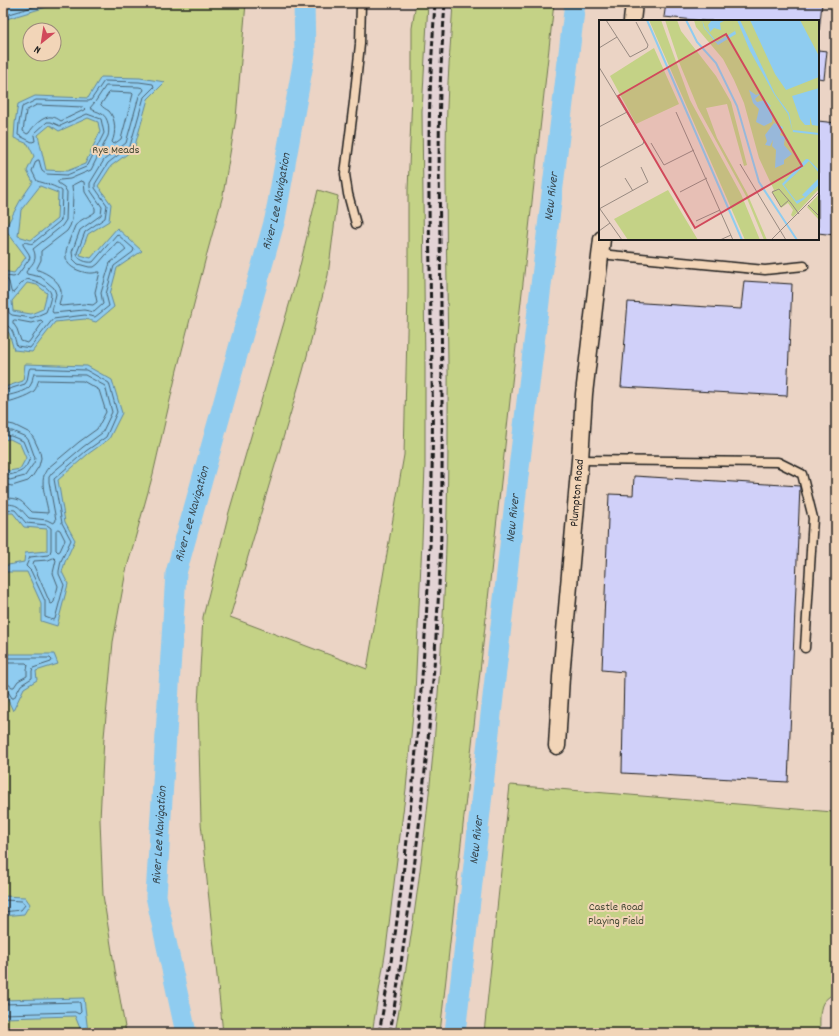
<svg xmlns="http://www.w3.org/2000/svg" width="839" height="1036" viewBox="0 0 839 1036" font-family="Dekko,sans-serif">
  <rect width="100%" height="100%" fill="#ebd4c5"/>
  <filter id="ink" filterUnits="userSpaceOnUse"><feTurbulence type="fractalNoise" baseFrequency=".025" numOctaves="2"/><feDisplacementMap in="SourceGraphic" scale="8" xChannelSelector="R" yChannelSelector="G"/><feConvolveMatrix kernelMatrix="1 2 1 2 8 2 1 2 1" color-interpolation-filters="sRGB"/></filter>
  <g filter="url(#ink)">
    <polygon fill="#e3d3d5" points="428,3 453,3 446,108 446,199 449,443 447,524 440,680 432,766 420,868 410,946 395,1033 372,1033 386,949 396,867 406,789 415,693 422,541 425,467 425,368 422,111"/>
    <g fill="#c4d286" stroke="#707751" fill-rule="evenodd">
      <path d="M3,3H246L236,118L223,195L206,257L177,370L153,474L126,571L113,642L104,737L100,820L103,895L115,970L126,1033H3ZM30,30H54V54H30Z"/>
      <polygon points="416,3 428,3 422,111 425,368 425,467 422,541 415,693 406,789 396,867 386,949 372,1033 223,1033 201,823 198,704 203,617 229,512 298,274 318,190 338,196 328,275 303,371 230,617 367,669 404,455 408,292 408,190 412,95 412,28"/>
      <path d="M453,3H554L440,1033H395C430,839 447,641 448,444C449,356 446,268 446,179C446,155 446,131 447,107C448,72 451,37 453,3Z"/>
      <path d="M510,785L833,812L836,992C832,995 826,998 823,1003C819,1010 820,1025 820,1033H484Z"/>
    </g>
    <g fill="#8fccf0" stroke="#61869b" fill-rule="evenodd">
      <polygon points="6,3 60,3 3,20 3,4"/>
      <path d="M101,77L140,78L165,82L148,99L134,149L111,166L98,186L111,204L109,221L88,234L80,255L91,258L117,228L142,251L117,268L110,294L114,307L96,322L85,319L55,322L32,352L14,350L9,333L3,327V303L8,298L5,283H3V271L14,273L26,257L5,229L20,201L33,182L27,171L34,156L28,144L14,138L15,123L18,104L35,96L88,98ZM88,118L98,122L100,132L85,164L67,171L46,170L38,135L50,125L59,131ZM40,186L58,193L57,219L31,240L18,236L21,210ZM27,283L37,285L47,293L43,309L31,314L13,311L12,301Z"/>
      <polygon points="25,364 87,366 112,380 122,413 109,439 88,454 58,480 65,522 75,540 65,562 62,572 68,584 57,626 41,621 41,603 27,572 3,572 3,566 24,562 25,553 47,551 47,529 24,527 13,513 3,513 3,467 9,471 20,469 26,458 20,444 10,439 3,440 3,391 5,387 23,381"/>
      <polygon points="3,654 54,654 58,664 36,671 37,680 24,688 13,711 3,689"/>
      <polygon points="3,896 25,897 30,904 24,914 3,916"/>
      <polygon points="84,998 88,1033 82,1033 75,1016 3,1018 3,1000"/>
    </g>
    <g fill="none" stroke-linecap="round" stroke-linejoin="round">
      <g stroke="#4a6271" stroke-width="1">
        <polyline points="3,16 46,3"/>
        <path d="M106,86L139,87L143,88L144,90L139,96L126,143L104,160L90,183V187L91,191L102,207L101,215L80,230L72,252L73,259L78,264L89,267H94L98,264L117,242C120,242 125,247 126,250L110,263L101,293L103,304L94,312L84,310L53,313L52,311L56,294L54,288L41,277L27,274L26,272C29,267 36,262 35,256C35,253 34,251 33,249L62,226L66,220L67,192L64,187L58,183V181L60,180L70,179L91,170L108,136C110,129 108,117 102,114C98,111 93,111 90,108L95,102Z"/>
        <path d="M110,92L132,93L133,94L121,139L114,144L112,142C116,133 116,119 109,111C106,109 103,108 101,105Z"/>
        <path d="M37,105L83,107L85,109L84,110L61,121C58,119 55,117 52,117C44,115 32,127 29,133L27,134L23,131L26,111Z"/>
        <path d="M81,181L84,182L85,192L95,208V212C89,217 80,219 75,226C73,231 71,236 69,241C64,255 63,265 80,271C86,273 91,274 98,272H100L95,292L97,302L93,305L84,304L61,306L59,304C60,300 62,296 61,291C60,281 47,273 38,270L37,268L41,260V251L67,231L70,226L72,220L73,194L72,186L73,185Z"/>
        <path d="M3,306H8L9,313L12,315L32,318L46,312C48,307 51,299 51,294C50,287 31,277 25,280C21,283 17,289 14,292L12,293L11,291L9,282L6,278L7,276L13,277L17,276L30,258L29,254L23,245V243C26,241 30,245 33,243L59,222L61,220L62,191C56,186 44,183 37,181L32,171L36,161L38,160H39L42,171L46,174L67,175L86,167L88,165L104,133L101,119L87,114L60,126L51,122H47L35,133L34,135L35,141L32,142L18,135L19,123L22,107L36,100L89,101L91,100L104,81L139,82L153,84L154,87L144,97L130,146L108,163L95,184V188L107,205L105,218L85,232L77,253C77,260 87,263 93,262L117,234L134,249L133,252L114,266L106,294L109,306L95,317L85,315L53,319L30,348L17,346C14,338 14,326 3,324"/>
        <polygon points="15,320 31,323 41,320 43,322 29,342 27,343 21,341 17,329 13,323 13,321"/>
        <polyline points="3,391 25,384 27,381 29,370 30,368 86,370 109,383 117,412 106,437 86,451 54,479 62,523 71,540 61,561 59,571 59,574 64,585 55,619 53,620 45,617 45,601 31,571 26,566 30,557 48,555 50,553 51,550 51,528 47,525 26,523 15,510 3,509"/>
        <path d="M3,396C9,396 27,391 30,386C33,382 32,377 34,374L85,375L105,386L112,412L102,433L83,447L52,473L49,477V482L56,520L55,522L53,523L47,520L29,518C18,507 20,504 3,504"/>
        <path d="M3,403C10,402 28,396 34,391C37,388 37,383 39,380L83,381L99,390L106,412L97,429L79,442L48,468C38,479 46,498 48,511V513L32,512C20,500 21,498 3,498"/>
        <polyline points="3,425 9,424 14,425 30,433 34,439 40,452 41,458 39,466 32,477 28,481 12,486 3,484"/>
        <polyline points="3,431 12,431 26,437 29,441 35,458 34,463 27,473 25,476 10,480 3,478"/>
        <path d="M3,436H11L23,441L30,458C25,471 22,472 9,475L3,472"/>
        <polygon points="58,529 60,530 65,540 60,551 58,552 56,550 56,531"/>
        <polygon points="54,558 56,560 53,573 58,586 54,602 52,604 50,603 33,564 34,561 48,560"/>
        <polyline points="3,658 50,658 52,660 51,662 33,668 32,671 32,678 21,685 14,698 12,698 7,690 3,689"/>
        <polyline points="3,663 26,663 28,665 27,670 27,676 18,681 14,687 12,687 8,684 3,684"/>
        <polyline points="3,900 22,901 25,905 21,910 3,912"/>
        <polyline points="3,1004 79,1002 80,1003 81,1012 79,1014 75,1012 3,1014"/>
      </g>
      <g stroke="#8fccf0" stroke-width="21">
        <path id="s1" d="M186,1033L156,896L176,573L275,219L305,53L304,3"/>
        <path id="s2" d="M455,1033L516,493L575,3"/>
      </g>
    </g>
    <g fill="#d0d0f9" stroke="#1c1c1c">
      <polygon points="666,3 822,3 819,33 818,21 705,21 664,17"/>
      <polygon points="818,50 827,51 824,79 818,78"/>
      <polygon points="818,121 836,123 836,225 835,235 818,233"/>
      <polygon points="744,281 792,284 787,396 621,387 628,302 741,309"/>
      <polygon points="634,476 800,486 788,782 622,773 624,672 602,670 609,494 633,495"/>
    </g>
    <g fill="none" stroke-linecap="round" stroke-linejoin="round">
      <g stroke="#1c1c1c" stroke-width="11">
        <g id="service">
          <polyline points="356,224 348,194 345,174 354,102 360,44 361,3"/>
          <polyline points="600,254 765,270 804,266"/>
          <polyline points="580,460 778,462 802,474 813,518 805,648"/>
        </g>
      </g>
      <g stroke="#1c1c1c" stroke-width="19">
        <g id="minor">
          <polyline points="632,21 634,3"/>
          <path id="s3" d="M557,746L561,677L580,460L584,394L602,239"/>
        </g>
      </g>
      <use href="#service" stroke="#f2d5b8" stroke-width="8"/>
      <use href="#minor" stroke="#f2d5b8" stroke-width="16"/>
      <g stroke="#1c1c1c" stroke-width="3" stroke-dasharray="6 3" stroke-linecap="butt">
        <path d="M379,1033C399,924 411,814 420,703C426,627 431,551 432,475C434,366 428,257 429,148C429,100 432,51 435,3"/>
        <path d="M390,1033C410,912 425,790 434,667C437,622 440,577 441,532C443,456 442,380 441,304C440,233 438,162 440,91C441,62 443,32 445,3"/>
      </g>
    </g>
  </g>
  <g text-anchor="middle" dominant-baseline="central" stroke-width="4" stroke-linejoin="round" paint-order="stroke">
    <g font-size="12" fill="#464a36" stroke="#f2d5b8">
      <text x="116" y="150">Rye Meads</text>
      <text x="616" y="907">Castle Road<tspan x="616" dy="14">Playing Field</tspan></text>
    </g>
    <g font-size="12" fill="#1c1c1c" stroke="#f2d5b8">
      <text stroke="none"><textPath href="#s3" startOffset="254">Plumpton Road</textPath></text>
    </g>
    <g font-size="13" font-style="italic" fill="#394851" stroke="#f2d5b8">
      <text stroke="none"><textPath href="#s2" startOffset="842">New River</textPath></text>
      <text stroke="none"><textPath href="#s1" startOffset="849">River Lee Navigation</textPath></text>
      <text stroke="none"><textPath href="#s1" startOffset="525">River Lee Navigation</textPath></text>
      <text stroke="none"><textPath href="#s2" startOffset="518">New River</textPath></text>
      <text stroke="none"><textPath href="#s1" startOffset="201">River Lee Navigation</textPath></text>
      <text stroke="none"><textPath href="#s2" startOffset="194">New River</textPath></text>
    </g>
  </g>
  <g transform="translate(599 20)">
    <rect width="220" height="220" fill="#ebd4c5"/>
    <path d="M50,0H62L91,80L142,174L161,220H146ZM66,0H78L82,11L117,56L132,82L148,145L145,146L128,84L107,88L118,118L148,173L168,220H165L147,176L99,88L80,42ZM95,0H220V169L194,197L192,195L194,190L189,183L182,188L173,172L175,170L160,138L145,83L135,60L124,39L97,7ZM55,28L80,84L37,104L11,56ZM69,170L99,220H29L15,199ZM220,174V200L208,187Z" fill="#c4d286"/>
    <path d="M103,0L106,8L118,22L136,11L133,0L137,14L119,25L105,8ZM113,0H127L121,3L122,10L115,8L111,12L109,5ZM138,0H141L176,74L190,93L194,113L189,94L175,74L151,31ZM151,0H201L220,36V57L187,70L176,54ZM220,68V106L213,105L211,97V105H206L201,99L193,76ZM150,70L157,75L162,73L156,79L158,82L166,80L172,86L170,87L173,91V102L165,106L157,102L160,89L154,83ZM175,103L184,107L181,115L186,117L185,125L193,134L185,140V144L176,148L177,130L173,126L174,120L171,126L166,125L168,121L166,115ZM207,139H209L220,150V153L210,141L185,165L197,181L206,177L203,175L220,158V165L204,180L198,184L183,164Z" fill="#8fccf0"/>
    <path fill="none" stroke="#8fccf0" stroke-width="2" d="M48,0L143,220M87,0L98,22L117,43L138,86L160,162L198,220M194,111L220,114"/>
    <path fill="none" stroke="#988a81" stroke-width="1" d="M7,0L18,17M0,28L18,17L31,37L48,28L49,25L37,2M0,47L45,121L44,124L0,148M77,92L134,220M0,107L28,92M52,123L65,145L95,130M141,144L187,220M26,158L34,171M81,172L108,158M190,180L182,187L173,172L180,169L192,183L200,194M209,185L220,196M0,189L49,162L42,147M1,189L23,220M97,201L121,190M0,211L11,203M121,220L132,215M172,220L220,172"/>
    <path fill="#d1495b" fill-opacity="0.15" stroke="#d1495b" stroke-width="2" d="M127,14L203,146L96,208L19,76Z"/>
    <rect width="220" height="220" fill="none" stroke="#1c1c1c" stroke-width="2"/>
  </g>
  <rect width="839" height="1036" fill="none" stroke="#f2d5b8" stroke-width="16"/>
  <rect x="8" y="8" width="823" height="1020" fill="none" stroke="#1c1c1c" stroke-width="1.5" filter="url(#ink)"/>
  <g transform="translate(42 42) rotate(210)"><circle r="19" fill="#f2d5b8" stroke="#9c8b7a"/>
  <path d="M0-3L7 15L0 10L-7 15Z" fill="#d1495b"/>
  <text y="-6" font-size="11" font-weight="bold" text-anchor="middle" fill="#1c1c1c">N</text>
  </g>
</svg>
